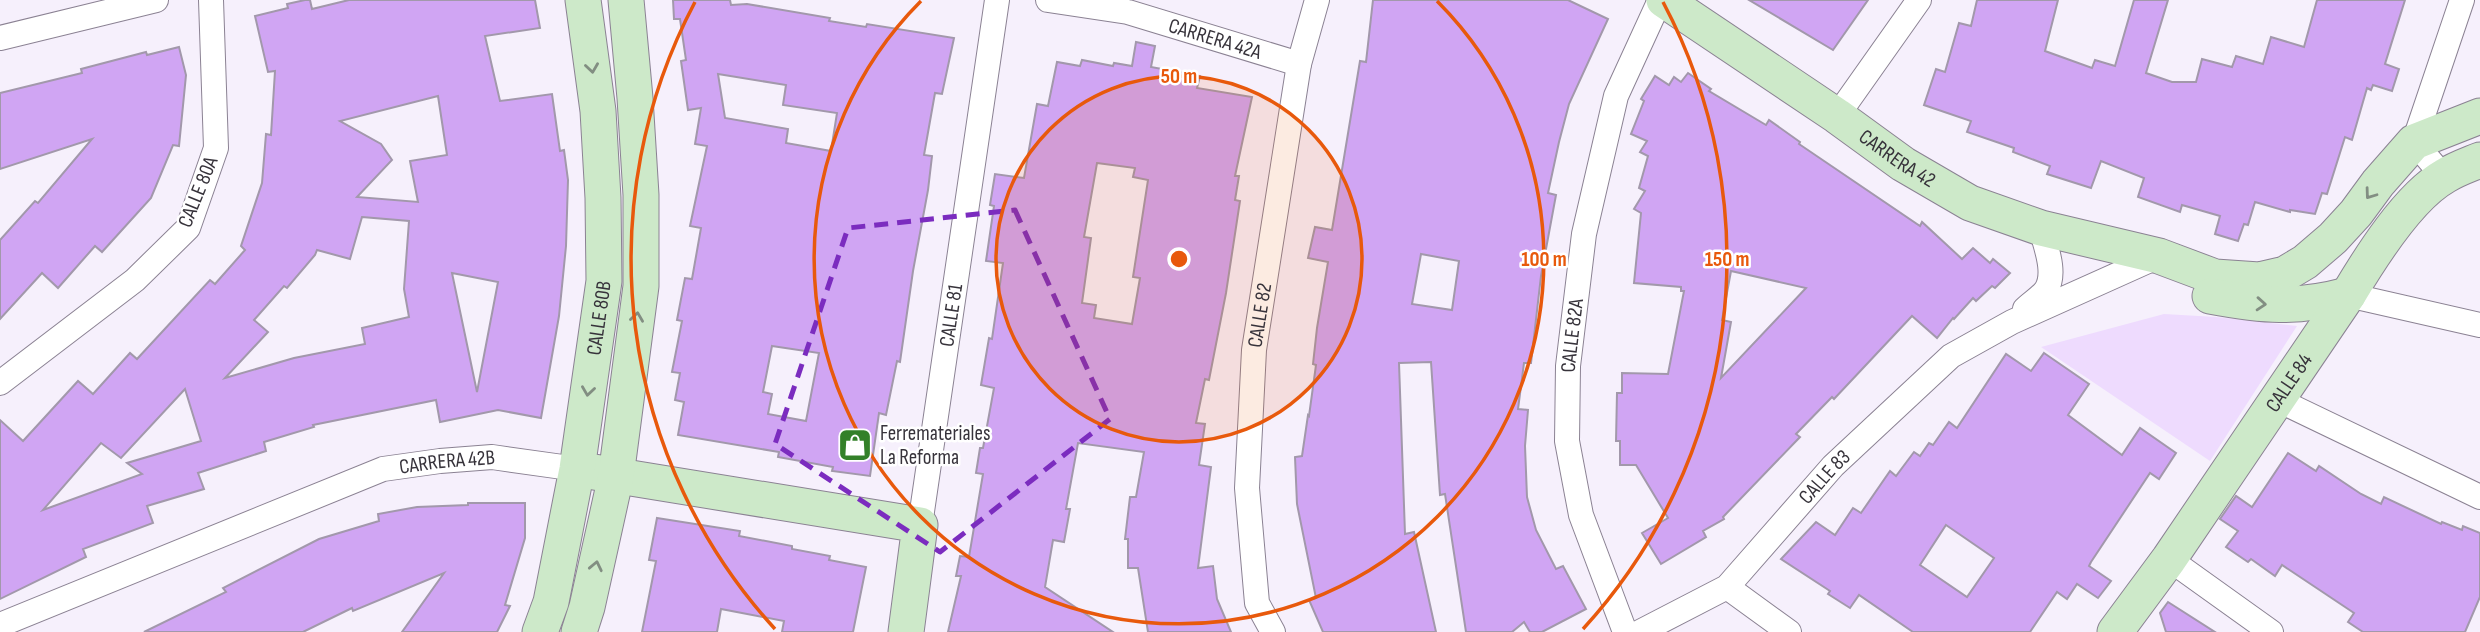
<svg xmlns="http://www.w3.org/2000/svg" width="2480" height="632" viewBox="0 0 2480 632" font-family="'Sofia Sans Condensed',sans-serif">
  <rect width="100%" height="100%" fill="#f6f0fc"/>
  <polygon fill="#eedbfe" points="2164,314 2216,317 2297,326 2210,461 2041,347"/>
  <g fill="#d0a5f3" stroke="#a298ab" stroke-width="2" fill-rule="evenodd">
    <path d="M305,0H310L312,9L349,0H535L540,28L485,36L500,101L552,94L560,151L564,150L568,180L566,246L559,316L541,418L498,410L440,422L436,400L313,425L314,427L264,442L266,451L198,473L204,489L147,506L153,523L83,549L86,557L0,599V420L23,441L78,381L93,394L130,353L137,359L210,280L215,284L245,250L241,246L262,183L266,134L271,135L275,71L268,72L255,16L288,8L287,4ZM438,96L447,155L410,161L418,202L357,197L392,160L381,144L340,121ZM362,217L409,221L404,289L409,317L362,328L365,344L294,358L225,378L268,332L254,320L284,286L287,288L315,255L317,250L350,259ZM452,273L498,282L477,392ZM185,389L201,441L127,463L142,474L43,510L101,443L121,458Z"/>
    <path d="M673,0H730L731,5L747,4L830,18L829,21L866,27L867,24L954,38L942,94L935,93L924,155L932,156L928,190L913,271L900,362L897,361L886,415L879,413L870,476L832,471L833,467L778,457L779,452L678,435L684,402L675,400L680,373L672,372L682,321L677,320L685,278L692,279L701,228L690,226L707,146L695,144L701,108L688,110L681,61L686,60L680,19H674ZM718,74L786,85L783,105L837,113L831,151L786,143L788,129L725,118ZM772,346L819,353L806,421L768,414L772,394L763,392Z"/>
    <path d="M1373,0H1568L1608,19L1569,104L1559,142L1548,193L1556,195L1541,276L1531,363H1524L1518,409L1528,410L1525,446L1527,497L1536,530L1556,569L1563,566L1586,609L1542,632H1530L1524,622L1512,632H1466L1445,494L1440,495L1431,362L1399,363L1405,534L1414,532L1436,632H1323L1309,600L1316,598L1297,504L1295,457L1302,456L1308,415L1309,416L1316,365L1313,364L1317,328L1328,262L1308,258L1315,227L1332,230L1360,61L1366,62ZM1421,254L1459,261L1452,310L1412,304Z"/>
    <polygon points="1749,0 1868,0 1833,50"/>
    <polygon points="1977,0 2058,0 2045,51 2092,68 2095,60 2115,66 2134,0 2168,0 2146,73 2172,82 2196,82 2202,59 2232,67 2236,56 2263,64 2271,37 2304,47 2317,0 2405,0 2385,64 2399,69 2392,91 2373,85 2371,90 2367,88 2352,140 2345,137 2327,194 2322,193 2315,214 2290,210 2290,212 2255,202 2248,225 2244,224 2238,241 2215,234 2220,216 2182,205 2180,212 2138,197 2144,178 2101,161 2091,188 2047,174 2050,166 2013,152 2014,148 1967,132 1971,121 1924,105 1936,69 1945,72 1959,23 1971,26"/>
    <path d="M1136,42L1155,46L1151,67L1200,76L1197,88L1252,97L1235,176H1239L1235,200L1240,201L1226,293L1209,380L1205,379L1196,423L1205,424L1199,465L1211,467L1198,568L1213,566L1217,599L1231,632H1148L1138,568H1128V539H1125L1130,497H1136L1144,452L1078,443L1066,509H1070L1064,542L1053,540L1045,587L1113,632H948L961,576H956L960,556L969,557L983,474L976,473L980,448H983L994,388L981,385L989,338L992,339L1003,263L986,261L994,206L990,205L995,174L1024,178L1037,104L1048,106L1057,62L1080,66L1082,60L1113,66L1114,63L1132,66ZM1097,163L1135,168L1133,177L1148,180L1133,277L1140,278L1132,324L1094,318L1096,305L1082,303L1091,238L1084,237Z"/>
    <polygon points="179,47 186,75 179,146 173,145 151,198 102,252 95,246 58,288 42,273 0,319 0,240 35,201 38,203 92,139 0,169 0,93 82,73 81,69 146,52 147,55"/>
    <path d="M1688,73L1711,89L1709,91L1766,125L1769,120L1800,142L1799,144L1920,226L1922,222L1962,259L1973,248L1990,263L1993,259L2010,273L1995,288L1992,286L1976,301L1973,298L1954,319L1953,318L1937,338L1912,316L1834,399L1832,397L1796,434L1800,437L1723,517L1724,519L1703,531L1706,537L1661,564L1642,533L1668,518L1636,465H1620V441H1616L1617,393H1622V373L1668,374L1684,291H1681V287L1634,283L1641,213L1634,209L1645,191L1639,188L1648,156L1640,152L1647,141L1631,134L1644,101L1641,99L1655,76L1669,85L1674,77L1681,82ZM1731,271L1806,288L1721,378L1731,322L1722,320Z"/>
    <path d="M2044,353L2089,384L2068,415L2122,455L2140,428L2176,453L2159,479L2150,473L2091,562L2089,566L2111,581L2098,598L2077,584L2067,599L2057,592L2030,632H1913L1859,595L1850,608L1828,594L1830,591L1781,559L1816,522L1835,535L1853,508L1861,513L1890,471L1896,476L1914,452L1920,456L1929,443L1933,445L1949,422L1957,428L2006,354L2031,371ZM1946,525L1994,558L1967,597L1920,565Z"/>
    <polygon points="2288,453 2316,471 2319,466 2361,494 2381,504 2384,497 2441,524 2442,522 2462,530 2463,526 2480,533 2480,597 2465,632 2363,632 2348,622 2354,613 2282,565 2275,576 2251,559 2248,562 2226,547 2238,531 2220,519 2236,496 2252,507"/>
    <polygon points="468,503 525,503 525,538 505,605 510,606 497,632 402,632 444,573 353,611 352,608 303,632 144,632 226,592 223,588 319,539 379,521 378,514 417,507 468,505"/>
    <polygon points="657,518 740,531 739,536 792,546 792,549 830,556 829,560 866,567 853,632 782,632 784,621 721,609 717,632 642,632 656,561 649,560"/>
    <polygon points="2168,602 2215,632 2166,632 2160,613"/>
  </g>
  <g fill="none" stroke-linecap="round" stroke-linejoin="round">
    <g stroke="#8b8293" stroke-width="26">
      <g id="street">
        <path id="s1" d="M1048,0L1128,12L1299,64"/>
        <polyline points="0,38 156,0"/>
        <polyline points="1837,116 1919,0"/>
        <polyline points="2443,176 2414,142 2462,0"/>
        <polyline points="2348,295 2480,325"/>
        <path d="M2025,309C2031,303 2041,297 2046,290C2057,273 2045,245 2041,228"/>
        <polyline points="0,383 135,280 188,228 216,148 211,0"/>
        <polyline points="2276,399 2480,497"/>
        <path id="s2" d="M920,525L997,0"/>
        <polyline points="2169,559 2271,632"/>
        <polyline points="1727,587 1789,632"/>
        <path id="s3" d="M0,625L383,469L440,461L492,457L577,469"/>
        <path id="s4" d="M1273,632L1257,603L1247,488L1254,350L1299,64L1317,0"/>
        <path id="s5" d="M1625,632L1581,515L1567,441L1568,366L1584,234L1616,96L1660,0"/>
        <path id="s6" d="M1640,632L1727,587L1833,466L1951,356L2012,322L2159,256"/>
      </g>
    </g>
    <g stroke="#8b8293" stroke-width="37">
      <g id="secondary">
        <path id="s7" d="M1664,0L1837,116L1903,164L1970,203L2041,228L2159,256L2215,277L2259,280L2285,274L2305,262L2333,238L2356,213L2378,183L2414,142L2480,116"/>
        <path d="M2210,296C2264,306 2295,309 2348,295"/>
        <polyline points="594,472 920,525 906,632"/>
        <path id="s8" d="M540,632L551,602L577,469L604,281L603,198L598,111L583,0"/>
        <polyline points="579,632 587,607 616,476 641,286 641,195 635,98 626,0"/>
        <path id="s9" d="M2115,632L2169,559L2348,295C2370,258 2408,197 2445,176C2456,169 2468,165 2480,160"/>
      </g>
    </g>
    <use href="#street" stroke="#fff" stroke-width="24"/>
    <use href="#secondary" stroke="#cde9c9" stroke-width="35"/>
  </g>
  <defs><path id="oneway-chevron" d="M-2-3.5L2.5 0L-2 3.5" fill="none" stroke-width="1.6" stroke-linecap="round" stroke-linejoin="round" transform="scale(1.75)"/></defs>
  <g stroke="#828e82">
    <use href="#oneway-chevron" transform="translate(592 68) rotate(82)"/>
    <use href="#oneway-chevron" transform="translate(2370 194) rotate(126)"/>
    <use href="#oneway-chevron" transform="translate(2261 304) rotate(4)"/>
    <use href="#oneway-chevron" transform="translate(637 317) rotate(-82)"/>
    <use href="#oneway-chevron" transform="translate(588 391) rotate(98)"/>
    <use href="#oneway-chevron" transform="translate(596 566) rotate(-78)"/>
  </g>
  <path fill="none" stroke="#7b2cbf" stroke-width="5" stroke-dasharray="14 9" stroke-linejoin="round" d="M1015,210L1110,419L940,552L775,444L848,228Z"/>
  <circle cx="1179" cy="259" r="183" fill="#e8590c" fill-opacity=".12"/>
  <g fill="none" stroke="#e8590c" stroke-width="3.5">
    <circle cx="1179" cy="259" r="183"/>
    <path d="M1437 1A365 365 0 1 1 921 1"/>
    <path d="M775 629A548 548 0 0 1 695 2M1663 2A548 548 0 0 1 1583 629"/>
  </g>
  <defs>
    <g id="shop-square" transform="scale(1.75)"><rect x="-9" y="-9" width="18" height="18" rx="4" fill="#338029" stroke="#fff"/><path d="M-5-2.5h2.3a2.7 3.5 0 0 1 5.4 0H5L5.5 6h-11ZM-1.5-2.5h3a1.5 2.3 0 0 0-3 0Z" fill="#fff"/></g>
  </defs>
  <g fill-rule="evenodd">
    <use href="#shop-square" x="855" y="445"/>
  </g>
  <g text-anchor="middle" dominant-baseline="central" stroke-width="5" stroke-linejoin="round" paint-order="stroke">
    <g font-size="21" fill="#37333b" stroke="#fff">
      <text stroke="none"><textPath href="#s1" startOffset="172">CARRERA 42A</textPath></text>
      <text stroke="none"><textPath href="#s7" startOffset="282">CARRERA 42</textPath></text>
      <text transform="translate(198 192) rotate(-68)">CALLE 80A</text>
      <text stroke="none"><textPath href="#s2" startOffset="212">CALLE 81</textPath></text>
      <text stroke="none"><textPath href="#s4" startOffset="322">CALLE 82</textPath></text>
      <text stroke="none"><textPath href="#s8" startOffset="320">CALLE 80B</textPath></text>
      <text stroke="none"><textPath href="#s5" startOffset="306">CALLE 82A</textPath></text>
      <text stroke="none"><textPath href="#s9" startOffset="304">CALLE 84</textPath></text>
      <text stroke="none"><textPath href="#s3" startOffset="478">CARRERA 42B</textPath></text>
      <text stroke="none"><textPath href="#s6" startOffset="245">CALLE 83</textPath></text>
    </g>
    <g font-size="21" fill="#37333b" stroke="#fff" text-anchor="start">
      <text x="880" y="433">Ferremateriales<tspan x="880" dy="24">La Reforma</tspan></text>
    </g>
  </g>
  <circle cx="1179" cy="259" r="10" fill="#e8590c" stroke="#fff" stroke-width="3.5"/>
  <g font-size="21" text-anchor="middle" font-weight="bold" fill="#e8590c" stroke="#fff" stroke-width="5" stroke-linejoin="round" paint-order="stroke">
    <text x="1179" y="83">50 m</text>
    <text x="1544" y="266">100 m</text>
    <text x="1727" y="266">150 m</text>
  </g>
</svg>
